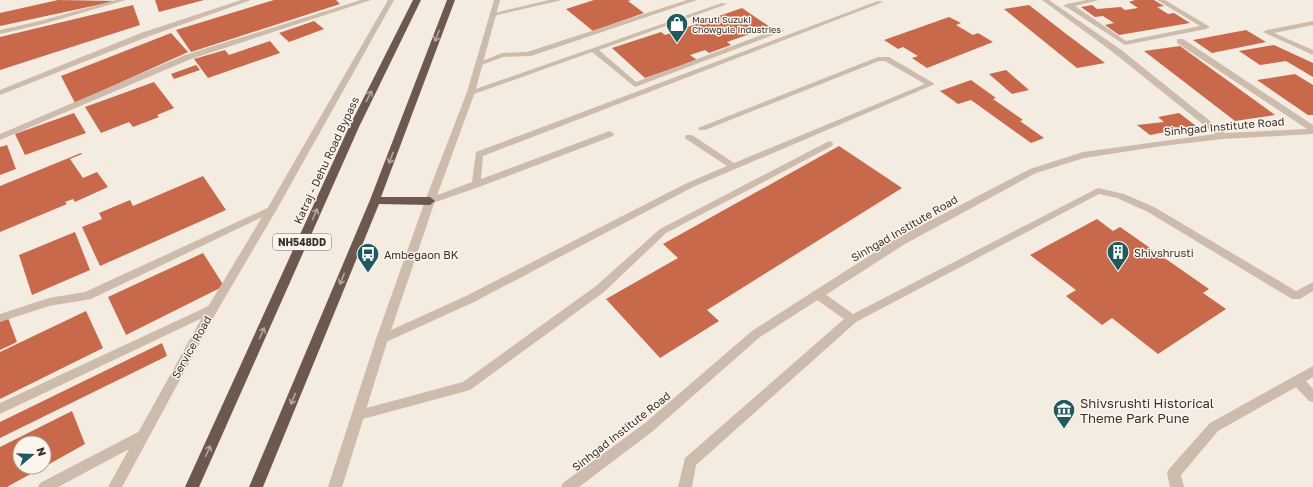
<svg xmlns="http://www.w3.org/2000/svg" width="1313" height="487" viewBox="0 0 1313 487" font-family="'Golos Text',sans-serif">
  <rect width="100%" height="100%" fill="#f4ebe1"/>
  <g fill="#c8694b">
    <polygon points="58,0 116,1 0,26 0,13"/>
    <polygon points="155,0 204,0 159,12"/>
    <polygon points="274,0 336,0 340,4 191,52 176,30"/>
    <polygon points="594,0 631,0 628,1 644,13 593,31 566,9"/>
    <polygon points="1135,0 1154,0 1164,6 1157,7 1168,14 1174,13 1190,23 1119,35 1105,25 1114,23 1103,16 1095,17 1081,7 1092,5 1097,9 1121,7 1125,10 1138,8 1129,2"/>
    <polygon points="133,5 140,25 0,70 0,37"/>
    <polygon points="1029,5 1065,33 1105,63 1077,68 1004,9"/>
    <polygon points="742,8 770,27 727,42 731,45 709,53 705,50 690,55 697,60 645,78 612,48 661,32 665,35"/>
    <polygon points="949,17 961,23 956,25 973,35 978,33 993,42 927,68 912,58 918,56 903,47 898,49 884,40"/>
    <polygon points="314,21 324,29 289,42 279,33"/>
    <polygon points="1246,30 1266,42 1212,53 1193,40"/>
    <polygon points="171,33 188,52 75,103 61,76"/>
    <polygon points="270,41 280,53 208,78 194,59 225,50 229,55"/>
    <polygon points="1274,45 1313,63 1313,77 1286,61 1260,65 1239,51"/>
    <polygon points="1180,46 1275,115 1235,121 1144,51"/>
    <polygon points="196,65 200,70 174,79 171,74"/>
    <polygon points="1006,70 1029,90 1012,94 989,74"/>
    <polygon points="1295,74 1313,85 1313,115 1308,115 1257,80"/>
    <polygon points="971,80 996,98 993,99 1023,120 1020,121 1044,138 1031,143 971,100 958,104 940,91"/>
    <polygon points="154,82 174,108 157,115 159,117 133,127 129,122 101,133 85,107"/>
    <polygon points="74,113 86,133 25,155 15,134"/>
    <polygon points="1179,113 1196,126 1150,135 1137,125 1164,122 1158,117"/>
    <polygon points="7,145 16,169 0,175 0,147"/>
    <polygon points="839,146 902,188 707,310 719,321 660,358 606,299 678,258 663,244"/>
    <polygon points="81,153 82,154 70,159 83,178 97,172 108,187 75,202 73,199 65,202 67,204 0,232 0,186"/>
    <polygon points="203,176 226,210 100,266 82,227 102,219 99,213 130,200 133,206"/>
    <polygon points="1097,219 1113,231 1120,227 1209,289 1203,293 1226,309 1158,354 1112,318 1102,325 1066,296 1076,290 1030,255"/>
    <polygon points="75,232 90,270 32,295 19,255"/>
    <polygon points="203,253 224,286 126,335 108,297"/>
    <polygon points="86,311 103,348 0,399 0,352"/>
    <polygon points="8,318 17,342 0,350 0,322"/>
    <polygon points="162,343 167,356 0,438 0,422"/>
    <polygon points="72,411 85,444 44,467 44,443 20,443 20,467 43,467 7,487 0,487 0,447"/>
  </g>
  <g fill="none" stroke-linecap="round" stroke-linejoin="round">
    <g fill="#cdbbac" fill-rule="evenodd">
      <polygon points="116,0 126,0 43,24 0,34 0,30 40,21"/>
      <polygon points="361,0 371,0 191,59 0,140 0,134 185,55"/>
      <polygon points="549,0 562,0 493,16 490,14"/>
      <polygon points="687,0 697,0 531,56 503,57 479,66 475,64 502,53 527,52"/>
      <polygon points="878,1 883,2 483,156 481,179 607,132 610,131 614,134 613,136 479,187 430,204 425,201 427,199 472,182 476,152"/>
      <polygon points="722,3 727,4 599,50 636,82 777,29 784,31 635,87 592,52 474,94 468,94 467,92"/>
      <polygon points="878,57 889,57 935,84 693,187 474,302 386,342 382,344 378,342 376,339 378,336 466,296 687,183 727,166 686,139 685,137 686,135 692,135 734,163 925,84 885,61 879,61 705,130 699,130 698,128"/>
      <polygon points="829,141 832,142 833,144 832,146 666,233 604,292 470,390 359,420 355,419 353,415 355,411 359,410 463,382 596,286 660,229"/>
      <polygon points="1098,188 1124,194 1154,207 1296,291 1313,282 1313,291 1300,299 1292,299 1148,212 1117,198 1099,194 856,322 696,465 692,487 678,487 685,458 844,319 813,297 812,294 813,291 821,291 853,314"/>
      <polygon points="213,304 217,305 218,308 217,311 0,414 0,403"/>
      <polygon points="142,430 146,432 148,436 146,440 58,487 38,487 40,483"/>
    </g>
    <g fill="#cdbbac" fill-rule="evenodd">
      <polygon points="241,0 251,0 147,37 0,95 0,90 141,33"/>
      <polygon points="1042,0 1049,0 1120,49 1225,133 1307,129 1177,43 1177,39 1183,39 1313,125 1313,134 1223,139 1162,146 1084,158 1036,173 905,244 760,337 653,431 579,487 561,487 563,483 645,423 752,331 897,238 1030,169 1083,152 1215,134 1114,53"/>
      <polygon points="1086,0 1099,0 1075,6 1126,41 1200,26 1157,0 1165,0 1210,27 1206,29 1125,45 1068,8 1063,6 1067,4"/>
      <polygon points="1313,21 1313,25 1274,33 1313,50 1313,55 1263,32 1267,30"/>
      <polygon points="272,206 277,209 275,211 91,299 49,306 0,322 0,314 49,298 85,292"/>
      <polygon points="1313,366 1313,377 1306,381 1313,389 1313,402 1309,401 1296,387 1218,431 1181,475 1184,487 1170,487 1167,473 1169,469 1210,423"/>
    </g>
    <g fill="#cdbbac" fill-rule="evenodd">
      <polygon points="388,0 394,0 277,209 217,311 122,487 108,487 209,305 267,209"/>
      <polygon points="494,0 500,0 475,92 435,201 388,339 342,487 328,487 376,339 425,201 467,92"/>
    </g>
    <g fill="#6c584f" fill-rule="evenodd">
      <polygon points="413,0 421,0 359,127 199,487 185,487 349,127"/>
      <polygon points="447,0 455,0 381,197 430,197 435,201 430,205 379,204 263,487 249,487 370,200"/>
    </g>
  </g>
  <defs><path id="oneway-shaft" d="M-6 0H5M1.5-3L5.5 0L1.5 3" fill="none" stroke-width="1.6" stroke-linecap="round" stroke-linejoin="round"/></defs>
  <g stroke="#b4a69e">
    <use href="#oneway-shaft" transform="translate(437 36) rotate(111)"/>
    <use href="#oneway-shaft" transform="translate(369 96) rotate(-63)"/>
    <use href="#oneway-shaft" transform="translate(391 158) rotate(111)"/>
    <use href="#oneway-shaft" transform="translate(315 214) rotate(-66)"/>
    <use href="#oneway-shaft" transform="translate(342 279) rotate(112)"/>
    <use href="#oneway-shaft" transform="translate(262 333) rotate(-66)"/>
    <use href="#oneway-shaft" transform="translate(293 399) rotate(112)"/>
    <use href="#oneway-shaft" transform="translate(208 451) rotate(-66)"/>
  </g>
  <defs>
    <g id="shop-pin" transform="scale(1.15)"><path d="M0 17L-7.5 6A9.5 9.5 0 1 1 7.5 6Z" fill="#1f5a5e" stroke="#fbf5ee"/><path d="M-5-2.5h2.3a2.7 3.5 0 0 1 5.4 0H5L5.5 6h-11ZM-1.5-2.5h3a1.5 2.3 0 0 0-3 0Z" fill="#fff"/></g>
    <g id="building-pin" transform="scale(1.15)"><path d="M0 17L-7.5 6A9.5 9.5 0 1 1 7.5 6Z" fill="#1f5a5e" stroke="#fbf5ee"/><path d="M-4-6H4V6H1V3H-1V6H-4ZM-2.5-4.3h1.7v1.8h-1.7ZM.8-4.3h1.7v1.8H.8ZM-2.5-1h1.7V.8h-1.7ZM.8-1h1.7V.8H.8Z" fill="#fff"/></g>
    <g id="bus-pin" transform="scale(1.15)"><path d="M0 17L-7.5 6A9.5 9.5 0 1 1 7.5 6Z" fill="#1f5a5e" stroke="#fbf5ee"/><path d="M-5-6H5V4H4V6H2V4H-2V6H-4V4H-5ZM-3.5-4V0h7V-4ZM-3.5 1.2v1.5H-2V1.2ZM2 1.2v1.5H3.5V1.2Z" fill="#fff"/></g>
    <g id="museum-pin" transform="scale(1.15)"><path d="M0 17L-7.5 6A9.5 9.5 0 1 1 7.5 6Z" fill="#1f5a5e" stroke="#fbf5ee"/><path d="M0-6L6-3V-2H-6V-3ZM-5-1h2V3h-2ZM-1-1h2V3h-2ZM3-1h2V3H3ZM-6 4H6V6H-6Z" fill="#fff"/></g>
  </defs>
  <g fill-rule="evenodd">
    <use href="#shop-pin" x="677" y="24"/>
    <use href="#building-pin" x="1118" y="252"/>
    <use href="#bus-pin" x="368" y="254"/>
    <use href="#museum-pin" x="1064" y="410"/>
  </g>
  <g text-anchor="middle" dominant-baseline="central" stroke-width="3" stroke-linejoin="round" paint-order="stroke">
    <g font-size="9" fill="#3b302b" stroke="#fbf5ee" text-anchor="start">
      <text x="692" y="19">Maruti Suzuki<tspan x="692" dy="10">Chowgule Industries</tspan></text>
    </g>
    <rect fill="#fbf5ee" stroke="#756b66" stroke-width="1" x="273" y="234" width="58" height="16" rx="3"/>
    <g font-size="10" font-weight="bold" fill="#3b302b">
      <text x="302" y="242">NH548DD</text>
    </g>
    <g font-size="11" fill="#3b302b" stroke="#fbf5ee">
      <text transform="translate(1224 126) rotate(-5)">Sinhgad Institute Road</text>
      <text transform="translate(326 160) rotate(-65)">Katraj - Dehu Road Bypass</text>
      <text transform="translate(904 228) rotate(-30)">Sinhgad Institute Road</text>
      <text transform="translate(191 347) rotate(-61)">Service Road</text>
      <text transform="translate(621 431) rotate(-38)">Sinhgad Institute Road</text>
    </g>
    <g font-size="11" fill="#3b302b" stroke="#fbf5ee" text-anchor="start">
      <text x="1134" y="252">Shivshrusti</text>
      <text x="384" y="254">Ambegaon BK</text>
    </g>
    <g font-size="13" fill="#3b302b" stroke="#fbf5ee" text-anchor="start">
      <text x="1080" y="403">Shivsrushti Historical<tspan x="1080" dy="15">Theme Park Pune</tspan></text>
    </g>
  </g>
  <g transform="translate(32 455) rotate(71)"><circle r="19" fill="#fbf5ee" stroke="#aea6a0"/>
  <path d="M0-3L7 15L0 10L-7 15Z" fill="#1f5a5e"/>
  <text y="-6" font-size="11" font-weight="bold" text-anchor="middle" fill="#3b302b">N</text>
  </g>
</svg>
